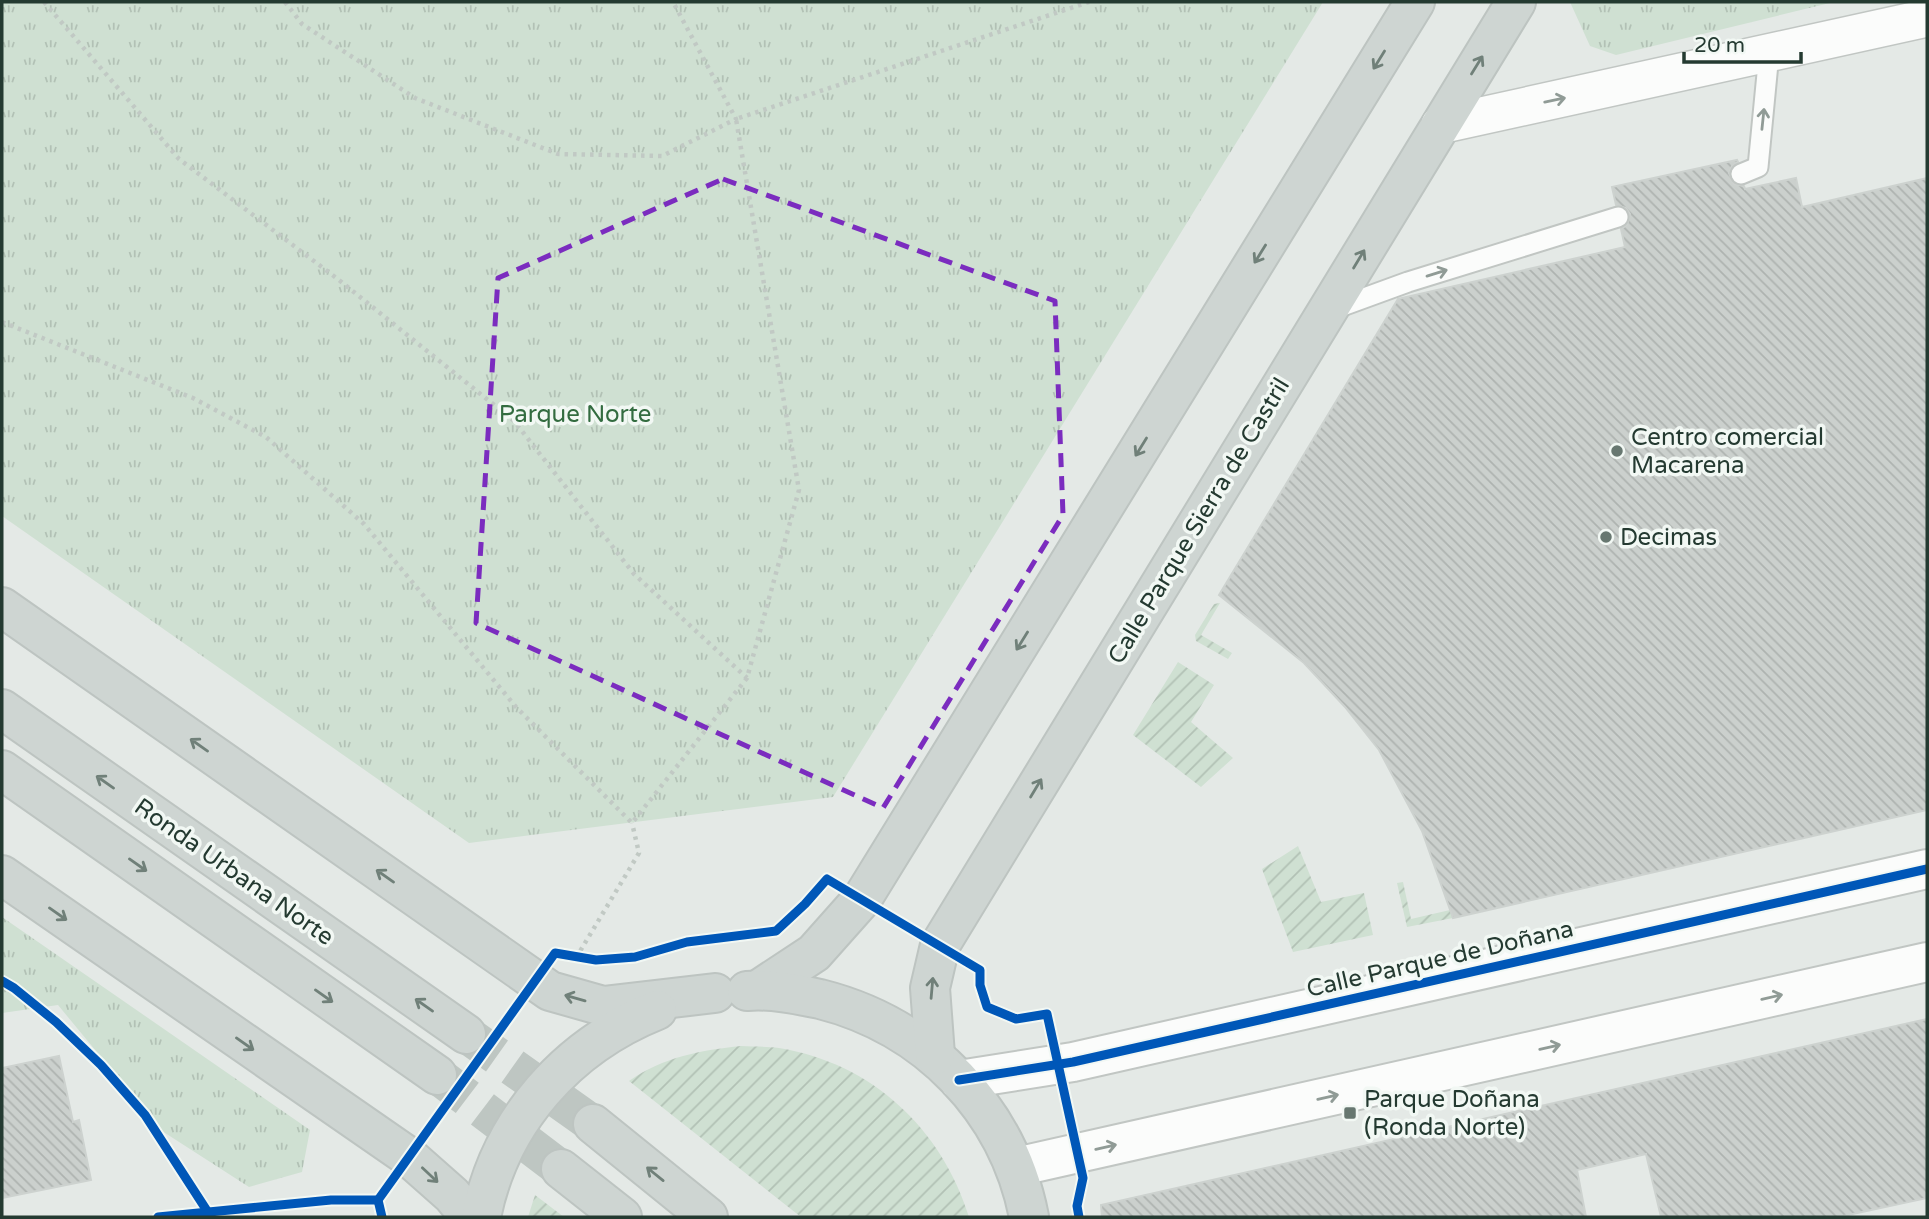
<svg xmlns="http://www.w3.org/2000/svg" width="1929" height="1219" viewBox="0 0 1929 1219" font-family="'Varela Round',sans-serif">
  <defs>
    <pattern id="grass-tufts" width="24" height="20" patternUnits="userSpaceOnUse" patternTransform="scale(1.75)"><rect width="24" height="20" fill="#cfe0d2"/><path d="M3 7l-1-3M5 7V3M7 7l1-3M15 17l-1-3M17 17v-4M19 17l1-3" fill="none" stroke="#b2c1b5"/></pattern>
    <pattern id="garden-furrows" width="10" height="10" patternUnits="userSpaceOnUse" patternTransform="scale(1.75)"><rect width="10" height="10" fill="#cfe0d2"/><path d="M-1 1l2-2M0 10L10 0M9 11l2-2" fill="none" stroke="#b2c1b5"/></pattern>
    <pattern id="building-back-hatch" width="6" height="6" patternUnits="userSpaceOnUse" patternTransform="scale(1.75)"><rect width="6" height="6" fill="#cbd0cd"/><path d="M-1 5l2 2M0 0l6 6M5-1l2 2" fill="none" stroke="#aeb3b0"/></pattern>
  </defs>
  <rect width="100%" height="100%" fill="#e4e9e6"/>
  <g fill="url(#grass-tufts)">
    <polygon points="2,2 1323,2 833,797 469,843 2,516"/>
    <polygon points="1570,2 1834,2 1616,55 1590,46"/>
    <polygon points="2,917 310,1130 302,1172 249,1187 162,1131 58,1005 2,1013"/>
  </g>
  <g fill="url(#garden-furrows)">
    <polygon points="1220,603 1201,635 1232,653 1228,659 1196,641 1195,635 1214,604"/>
    <polygon points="1178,662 1214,685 1191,722 1233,758 1201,787 1133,735"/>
    <polygon points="1298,846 1321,902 1364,893 1373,935 1293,952 1262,869"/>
    <polygon points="1403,882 1411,919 1450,910 1453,918 1407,927 1397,883"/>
    <path d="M741,1046C754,1047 767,1046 779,1048C872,1063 942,1129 969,1217H801L629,1081C663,1057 702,1050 741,1046Z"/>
    <polygon points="535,1195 564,1217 528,1217"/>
  </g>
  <g fill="url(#building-back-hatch)" stroke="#cdd2cf" stroke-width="2">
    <polygon points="1737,160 1738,162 1732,166 1729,173 1734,184 1744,186 1745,189 1796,178 1802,207 1927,178 1927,810 1453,918 1422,831 1379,750 1345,707 1304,663 1219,595 1398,299 1625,247 1621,229 1627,225 1630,214 1626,208 1616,205 1612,187"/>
    <polygon points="1927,1019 1927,1198 1839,1217 1661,1217 1646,1154 1577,1170 1586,1217 1102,1217 1101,1205"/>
    <polygon points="59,1056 73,1122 79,1120 91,1180 2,1198 2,1068"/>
  </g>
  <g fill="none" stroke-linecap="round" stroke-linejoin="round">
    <g stroke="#bec6c2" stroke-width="38" stroke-dasharray="38 19" stroke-linecap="butt">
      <polyline points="466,1034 593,1124"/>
      <polyline points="437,1075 561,1169"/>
    </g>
    <g stroke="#c1c6c3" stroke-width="23">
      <g id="service">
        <polyline points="1741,174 1758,167 1769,53"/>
        <polyline points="1334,309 1408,282 1618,217"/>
      </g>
    </g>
    <g stroke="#c1c6c3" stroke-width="40">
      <polyline id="minor" points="1440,125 1927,18"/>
    </g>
    <g stroke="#c1c6c3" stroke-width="42">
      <g id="tertiary">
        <polyline points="959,1080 1073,1062 1927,869"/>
        <polyline points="1016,1167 1927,962"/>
      </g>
    </g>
    <g stroke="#bdc4c1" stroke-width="42">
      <g id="primary">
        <polyline points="2,607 550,991 603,1006 715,993"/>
        <polyline points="2,709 466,1034"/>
        <polyline points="2,770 437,1075"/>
        <polyline points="2,875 409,1157 452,1195 470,1217"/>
        <polyline points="758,990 814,953 862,899 1415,2"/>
        <path d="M747,991C771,989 796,994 820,999C927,1026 1008,1109 1029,1217"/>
        <polyline points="935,1055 930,988 940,945 1516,2"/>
        <polyline points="593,1124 708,1217"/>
        <polyline points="561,1169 622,1217"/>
        <path d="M481,1217C500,1121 567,1046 657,1010"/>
      </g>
    </g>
    <g stroke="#c1c9c4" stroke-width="4.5" stroke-dasharray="3.5 5" stroke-linecap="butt">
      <polyline points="44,2 179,159 339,280 514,421 634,574 747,678"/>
      <polyline points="285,2 302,24 415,98 558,154 662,156 736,119 673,2"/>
      <polyline points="2,322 193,398 266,437 364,524 516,707 632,823 747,678 799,490 736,119 1089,2"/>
      <polyline points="576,958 639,853 632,823"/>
    </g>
    <use href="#service" stroke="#fbfcfb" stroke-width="19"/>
    <use href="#minor" stroke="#fbfcfb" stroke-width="37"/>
    <use href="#tertiary" stroke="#fbfcfb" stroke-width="38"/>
    <use href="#primary" stroke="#ced5d2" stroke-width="38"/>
    <g stroke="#f2f8f4" stroke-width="13">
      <g id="cycleway">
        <polyline points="2,981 14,988 56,1022 101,1065 145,1115 211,1217"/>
        <polyline points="959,1080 1073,1062 1927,869"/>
        <polyline points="158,1217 331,1200 378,1200"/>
        <polyline points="382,1217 378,1200 555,953 596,960 635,957 687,942 776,931 805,904 827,879 980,970 980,985 987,1007 1016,1019 1047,1014 1083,1178 1077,1206 1079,1217"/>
      </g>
    </g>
    <use href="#cycleway" stroke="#0057b8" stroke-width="9"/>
  </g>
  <defs><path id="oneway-shaft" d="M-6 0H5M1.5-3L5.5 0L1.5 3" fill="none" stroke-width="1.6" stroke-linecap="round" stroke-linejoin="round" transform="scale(1.75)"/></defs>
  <g stroke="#708079">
    <use href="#oneway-shaft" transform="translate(1379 60) rotate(122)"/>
    <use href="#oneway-shaft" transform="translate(1477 65) rotate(-58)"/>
    <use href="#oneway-shaft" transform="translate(1260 254) rotate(122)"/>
    <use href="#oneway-shaft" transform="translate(1359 259) rotate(-59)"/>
    <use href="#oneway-shaft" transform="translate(1141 447) rotate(122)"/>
    <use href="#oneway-shaft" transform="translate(1022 641) rotate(122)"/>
    <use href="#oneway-shaft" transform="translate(199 745) rotate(-145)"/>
    <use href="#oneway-shaft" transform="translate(105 782) rotate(-145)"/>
    <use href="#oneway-shaft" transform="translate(1036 788) rotate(-59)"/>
    <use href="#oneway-shaft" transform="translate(138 865) rotate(35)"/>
    <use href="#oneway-shaft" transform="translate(385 876) rotate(-145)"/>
    <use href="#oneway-shaft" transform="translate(58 914) rotate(35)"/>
    <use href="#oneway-shaft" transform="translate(932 988) rotate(-85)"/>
    <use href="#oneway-shaft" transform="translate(324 996) rotate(35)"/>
    <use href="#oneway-shaft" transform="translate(575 998) rotate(-164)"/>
    <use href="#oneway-shaft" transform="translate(424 1005) rotate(-145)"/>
    <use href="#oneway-shaft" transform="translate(245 1044) rotate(35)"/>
    <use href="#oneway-shaft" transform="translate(655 1174) rotate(-141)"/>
    <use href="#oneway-shaft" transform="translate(430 1175) rotate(43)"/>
  </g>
  <g stroke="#909b96">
    <use href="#oneway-shaft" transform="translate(1555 100) rotate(-12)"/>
    <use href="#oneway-shaft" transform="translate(1763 119) rotate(-84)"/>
    <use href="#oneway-shaft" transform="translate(1437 273) rotate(-17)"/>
    <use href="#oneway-shaft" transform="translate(1772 997) rotate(-13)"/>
    <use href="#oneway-shaft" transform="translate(1550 1047) rotate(-13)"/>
    <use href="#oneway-shaft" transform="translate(1328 1097) rotate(-13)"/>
    <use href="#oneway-shaft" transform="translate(1106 1147) rotate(-13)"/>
  </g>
  <path fill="none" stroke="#7b2cbf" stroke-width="5" stroke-dasharray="14 9" stroke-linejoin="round" d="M723,179L1055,301L1063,515L883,808L476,623L498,278Z"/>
  <g fill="#677770" stroke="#f2f8f4" stroke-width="2.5">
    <circle cx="1617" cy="451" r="7"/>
    <circle cx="1606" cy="537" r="7"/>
    <rect x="1343" y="1106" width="14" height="14" rx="3.5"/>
  </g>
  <g text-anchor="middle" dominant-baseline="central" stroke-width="7" stroke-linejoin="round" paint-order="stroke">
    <g font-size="24" fill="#336c40" stroke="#f2f8f4">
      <text x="575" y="414">Parque Norte</text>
    </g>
    <g font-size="24" fill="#243a31" stroke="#f2f8f4" text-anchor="start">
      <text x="1631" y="437">Centro comercial<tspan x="1631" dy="28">Macarena</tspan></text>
      <text x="1620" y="537">Decimas</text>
      <text x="1364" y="1099">Parque Doñana<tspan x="1364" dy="28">(Ronda Norte)</tspan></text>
    </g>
    <g font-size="24" fill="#243a31" stroke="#f2f8f4">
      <text transform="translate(1199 521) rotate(-59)">Calle Parque Sierra de Castril</text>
      <text transform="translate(234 872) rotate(35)">Ronda Urbana Norte</text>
      <text transform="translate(1440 959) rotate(-13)">Calle Parque de Doñana</text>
    </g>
  </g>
  <rect width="1929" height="1219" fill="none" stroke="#243a31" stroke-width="7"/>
  <path d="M1684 52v10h117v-10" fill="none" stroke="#243a31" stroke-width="3.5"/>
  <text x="1694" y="52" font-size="21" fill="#243a31" stroke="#f2f8f4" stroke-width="5" paint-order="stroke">20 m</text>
</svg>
